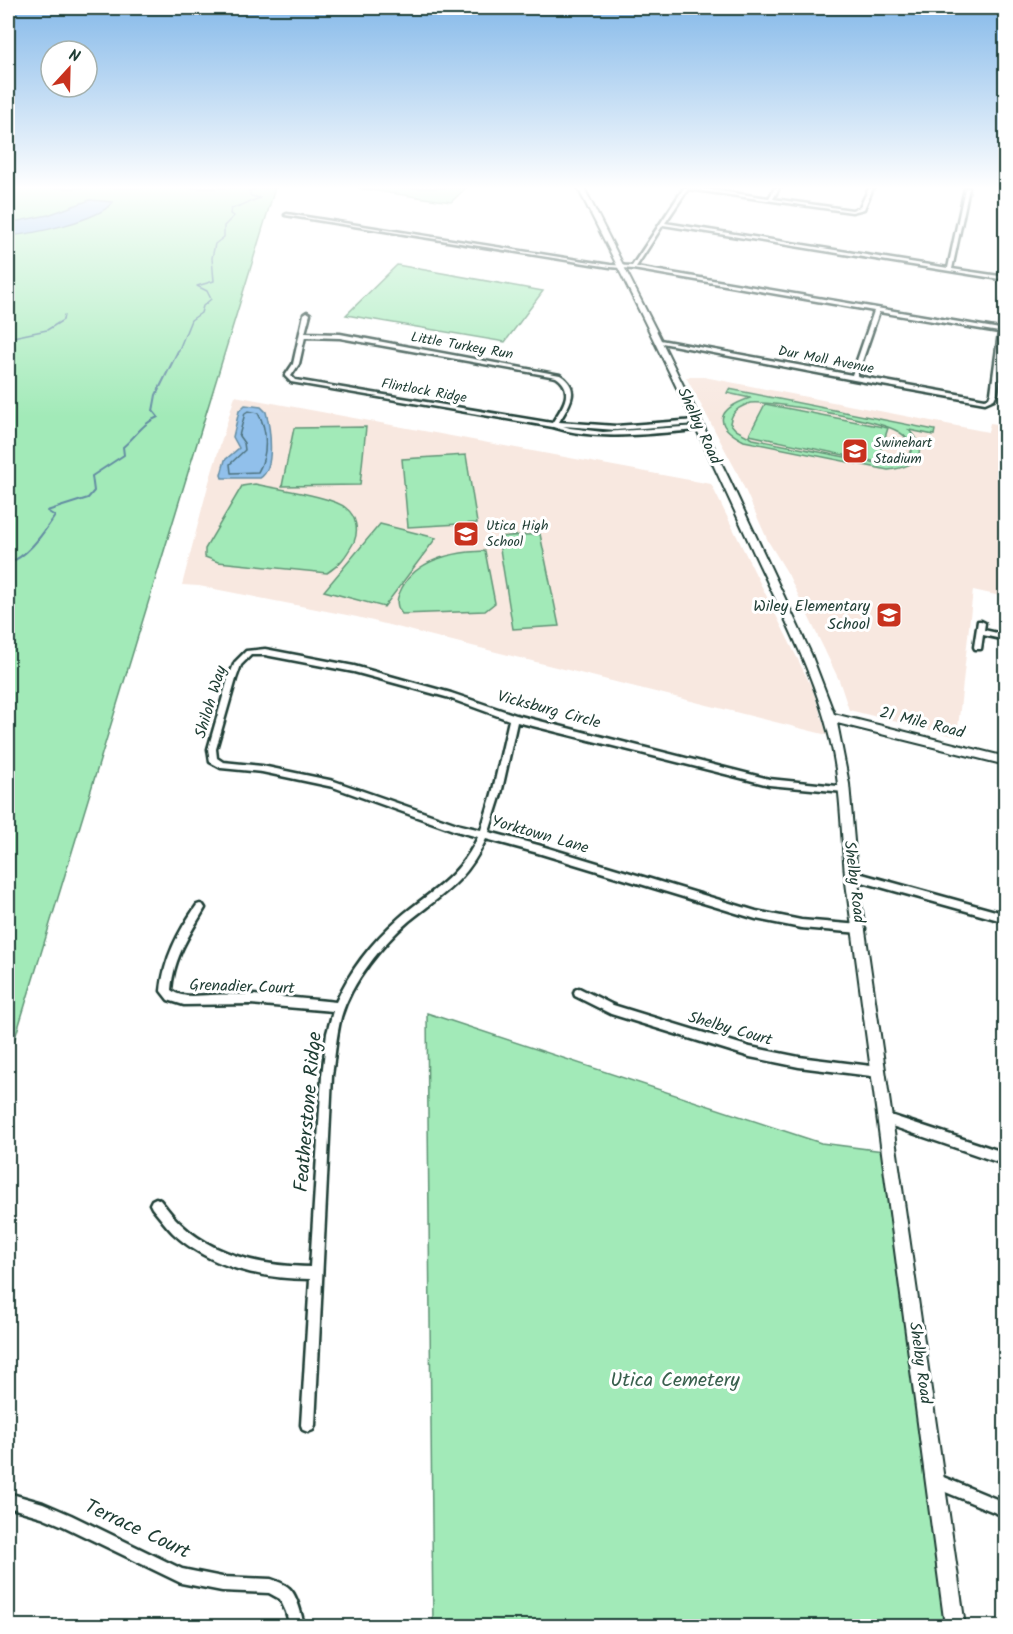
<svg xmlns="http://www.w3.org/2000/svg" width="1013" height="1634" viewBox="0 0 1013 1634" font-family="Kalam,sans-serif">
  <rect width="100%" height="100%" fill="#fff"/>
  <filter id="ink" filterUnits="userSpaceOnUse"><feTurbulence type="fractalNoise" baseFrequency=".0167" numOctaves="2"/><feDisplacementMap in="SourceGraphic" scale="12" xChannelSelector="R" yChannelSelector="G"/><feConvolveMatrix kernelMatrix="1 2 1 2 8 2 1 2 1" color-interpolation-filters="sRGB"/></filter>
  <g filter="url(#ink)">
    <g fill="#f8e8e0">
      <polygon points="686,377 704,377 988,432 990,423 1005,425 1005,597 973,590 957,737 849,710 839,680 788,574 768,541 737,472"/>
      <polygon points="235,396 711,484 813,690 827,735 357,617 199,586 182,585 209,482"/>
    </g>
    <g fill="#a2eab8" stroke="#609476" stroke-width="1.5" fill-rule="evenodd">
      <polygon points="8,188 275,188 8,1061"/>
      <polygon points="357,188 466,188 451,202"/>
      <polygon points="397,265 543,291 505,342 346,315"/>
      <path d="M729,389L935,430L934,435L909,430C931,454 916,467 888,470L744,441C711,424 718,409 750,398L727,393ZM750,403C772,401 880,420 899,432C906,436 910,441 912,450L905,460L886,465L753,439L736,430L730,423C732,411 739,407 750,403Z"/>
      <polygon points="765,404 888,428 877,462 749,435"/>
      <polygon points="366,427 360,485 282,486 294,428"/>
      <polygon points="466,455 477,523 408,527 402,459"/>
      <path d="M255,484C275,489 332,496 346,508C356,516 359,530 354,542C346,556 340,565 327,573L218,562L205,557V549L242,486Z"/>
      <polygon points="380,524 436,538 384,607 324,591"/>
      <polygon points="540,534 559,626 513,629 498,537"/>
      <path d="M485,551L495,603L485,611L402,614C396,606 396,600 400,592C414,559 453,552 485,551Z"/>
      <polygon points="427,1013 821,1143 891,1152 955,1626 433,1626"/>
    </g>
    <g fill="#91c0eb" stroke="#638ca2" stroke-width="1.5">
      <path d="M90,200L113,202C99,221 31,234 8,236V223L48,215Z"/>
      <path d="M245,405L261,407L266,412C270,427 276,469 260,478H222L221,475L225,460L239,448L233,437L239,411Z"/>
    </g>
    <g fill="none" stroke-linecap="round" stroke-linejoin="round">
      <path stroke="#4d717d" stroke-width="1.5" d="M248,411L258,413C268,430 268,455 258,472L231,473L230,464L245,450L244,443L239,436L245,413Z"/>
      <g stroke="#638ca2" stroke-width="1.5">
        <polyline points="8,338 47,330 63,320 64,315"/>
        <polyline points="178,352 191,320 201,313 203,306 211,299 207,291 197,286 214,281 212,258 215,244 224,237 224,226 234,216 230,214 231,209 260,198 251,196 249,191 259,188"/>
      </g>
      <path stroke="#638ca2" stroke-width="2" d="M8,563C29,556 43,533 55,516L47,511L88,498L94,491L92,476L124,455L123,447C135,437 144,422 158,417L153,411L156,395L178,351"/>
      <polyline stroke="#638ca2" stroke-width="3" points="8,563 12,562"/>
      <g stroke="#1f3d34" stroke-width="5">
        <g id="street">
          <path d="M684,188H697L769,198L775,188H779L773,199L852,210L860,207L869,188H873L864,209L852,212L688,189L665,223L948,268L965,188H969L952,269L1006,277V280L663,225L636,267L1000,329L1003,299L1006,298V324L997,393L994,399L985,403L854,380L657,342L660,340L852,375L874,311L633,269L610,267L285,215L287,214L610,265L632,266ZM879,312L999,332L991,393L989,398L985,399L857,376Z"/>
          <path d="M307,312L310,314L305,333L340,334L560,375C582,389 569,405 559,422L616,426L696,420L699,422L696,424L616,430L563,426L570,428L603,432L699,426L702,428L699,430C651,433 599,442 553,427L291,382L285,376L293,364L304,314ZM305,337L340,338L556,377C576,390 562,408 552,423L295,380L291,376L299,364Z"/>
          <polygon points="978,621 981,621 985,623 984,630 1006,635 1006,640 983,635 981,649 975,649 974,647"/>
          <path d="M265,649L354,666L451,693L516,715L769,779L847,787L848,789L847,791L844,792L769,785L517,722L501,794L489,832L538,845L756,911L801,920L860,925L863,926L865,929L863,932L860,933L801,928L756,919L538,853L486,839C466,882 444,893 409,921C382,944 351,983 341,1017C336,1036 335,1056 332,1076L315,1425L313,1430L308,1432L303,1430L301,1425L310,1279C262,1279 209,1267 173,1233C165,1225 159,1216 152,1208L150,1204L152,1200L156,1198L160,1200C167,1208 173,1217 181,1224C216,1257 265,1266 310,1267L322,1076L327,1033L333,1011L250,1004L184,1005L168,1000L161,991C164,959 178,932 197,905L200,904L203,905L205,908C189,936 174,956 171,990C182,999 198,995 211,995C253,993 295,998 336,1002C350,970 373,941 399,918C433,889 457,880 478,837L456,831L333,787L262,772L221,768L210,762L208,749L228,679L235,662L246,651ZM251,655H265L354,672L446,697L509,720L492,794L481,830L460,825L334,781L262,766L223,762L217,758L216,749L236,679L241,665Z"/>
          <polygon points="851,871 1006,914 1006,922 848,878 846,875 848,872"/>
          <polygon points="579,988 613,1005 750,1047 799,1057 879,1067 883,1068 884,1072 883,1076 879,1077 799,1067 750,1057 611,1014 575,996 574,993 575,990"/>
          <polygon points="887,1114 1006,1153 1006,1165 883,1123 881,1119 883,1115"/>
          <polygon points="936,1474 1006,1503 1006,1517 931,1486 929,1481 931,1476"/>
          <path d="M8,1493L43,1503L71,1515L182,1569L222,1577L271,1579C277,1581 285,1584 289,1588C297,1595 302,1616 304,1626H290L286,1612L280,1599L269,1593L222,1591L181,1583L61,1525L42,1517L8,1507Z"/>
        </g>
      </g>
      <g stroke="#1f3d34" stroke-width="4">
        <path id="secondary" d="M578,188H584L658,334L730,481L811,654L834,714L1006,757V765L837,723L849,784L857,875L965,1626H945L845,875C841,827 841,778 828,731C812,669 780,610 753,551C698,429 639,308 578,188Z"/>
      </g>
      <use href="#street" fill="#fff" fill-rule="evenodd"/>
      <use href="#secondary" fill="#fff" fill-rule="evenodd"/>
    </g>
  </g>
  <linearGradient id="sky" x2="0" y2="1"><stop stop-color="#85b9e9"/><stop offset="0.45" stop-color="#fff"/><stop offset="1" stop-color="#fff" stop-opacity="0"/></linearGradient>
  <rect width="1013" height="417" fill="url(#sky)"/>
  <defs>
    <g id="school-square" transform="scale(1.35)"><rect x="-9" y="-9" width="18" height="18" rx="4" fill="#c8321e" stroke="#fff"/><path d="M0-5L7-2L0 1L-7-2ZM-4 1L0 2.5L4 1V4Q0 6-4 4Z" fill="#fff"/></g>
  </defs>
  <g fill-rule="evenodd">
    <use href="#school-square" x="855" y="451"/>
    <use href="#school-square" x="466" y="534"/>
    <use href="#school-square" x="889" y="615"/>
  </g>
  <g text-anchor="middle" dominant-baseline="central" stroke-width="6" stroke-linejoin="round" paint-order="stroke">
    <g font-size="14" fill="#1f3d34" stroke="#fff">
      <text transform="translate(462 346) rotate(10)">Little Turkey Run</text>
      <text transform="translate(826 360) rotate(11)">Dur Moll Avenue</text>
      <text transform="translate(424 391) rotate(10)">Flintlock Ridge</text>
    </g>
    <g font-size="14" fill="#1f3d34" stroke="#fff" text-anchor="start">
      <text x="874" y="443">Swinehart<tspan x="874" dy="16">Stadium</tspan></text>
      <text x="486" y="526">Utica High<tspan x="486" dy="16">School</tspan></text>
    </g>
    <g font-size="16" fill="#1f3d34" stroke="#fff">
      <text transform="translate(699 426) rotate(65)">Shelby Road</text>
      <text transform="translate(211 702) rotate(-73)">Shiloh Way</text>
      <text transform="translate(549 710) rotate(15)">Vicksburg Circle</text>
      <text transform="translate(922 723) rotate(14)">21 Mile Road</text>
      <text transform="translate(540 835) rotate(16)">Yorktown Lane</text>
      <text transform="translate(854 882) rotate(83)">Shelby Road</text>
      <text transform="translate(242 987) rotate(2)">Grenadier Court</text>
      <text transform="translate(730 1029) rotate(16)">Shelby Court</text>
      <text transform="translate(920 1363) rotate(82)">Shelby Road</text>
    </g>
    <g font-size="16" fill="#1f3d34" stroke="#fff" text-anchor="end">
      <text x="870" y="606">Wiley Elementary<tspan x="870" dy="18">School</tspan></text>
    </g>
    <g font-size="20" fill="#1f3d34" stroke="#fff">
      <text transform="translate(309 1112) rotate(-85)">Featherstone Ridge</text>
      <text transform="translate(137 1530) rotate(25)">Terrace Court</text>
    </g>
    <g font-size="20" fill="#39604e" stroke="#fff">
      <text x="675" y="1381">Utica Cemetery</text>
    </g>
  </g>
  <rect width="1013" height="1634" fill="none" stroke="#fff" stroke-width="30"/>
  <rect x="15" y="15" width="983" height="1604" fill="none" stroke="#1f3d34" stroke-width="2" filter="url(#ink)"/>
  <g transform="translate(69 69) rotate(22)"><circle r="28" fill="#ffffff" stroke="#a5b1ae" stroke-width="1.5"/>
  <path d="M0-4.5L10 22L0 15L-10 22Z" fill="#c8321e"/>
  <text y="-9" font-size="16" font-weight="bold" text-anchor="middle" fill="#1f3d34">N</text>
  </g>
</svg>
